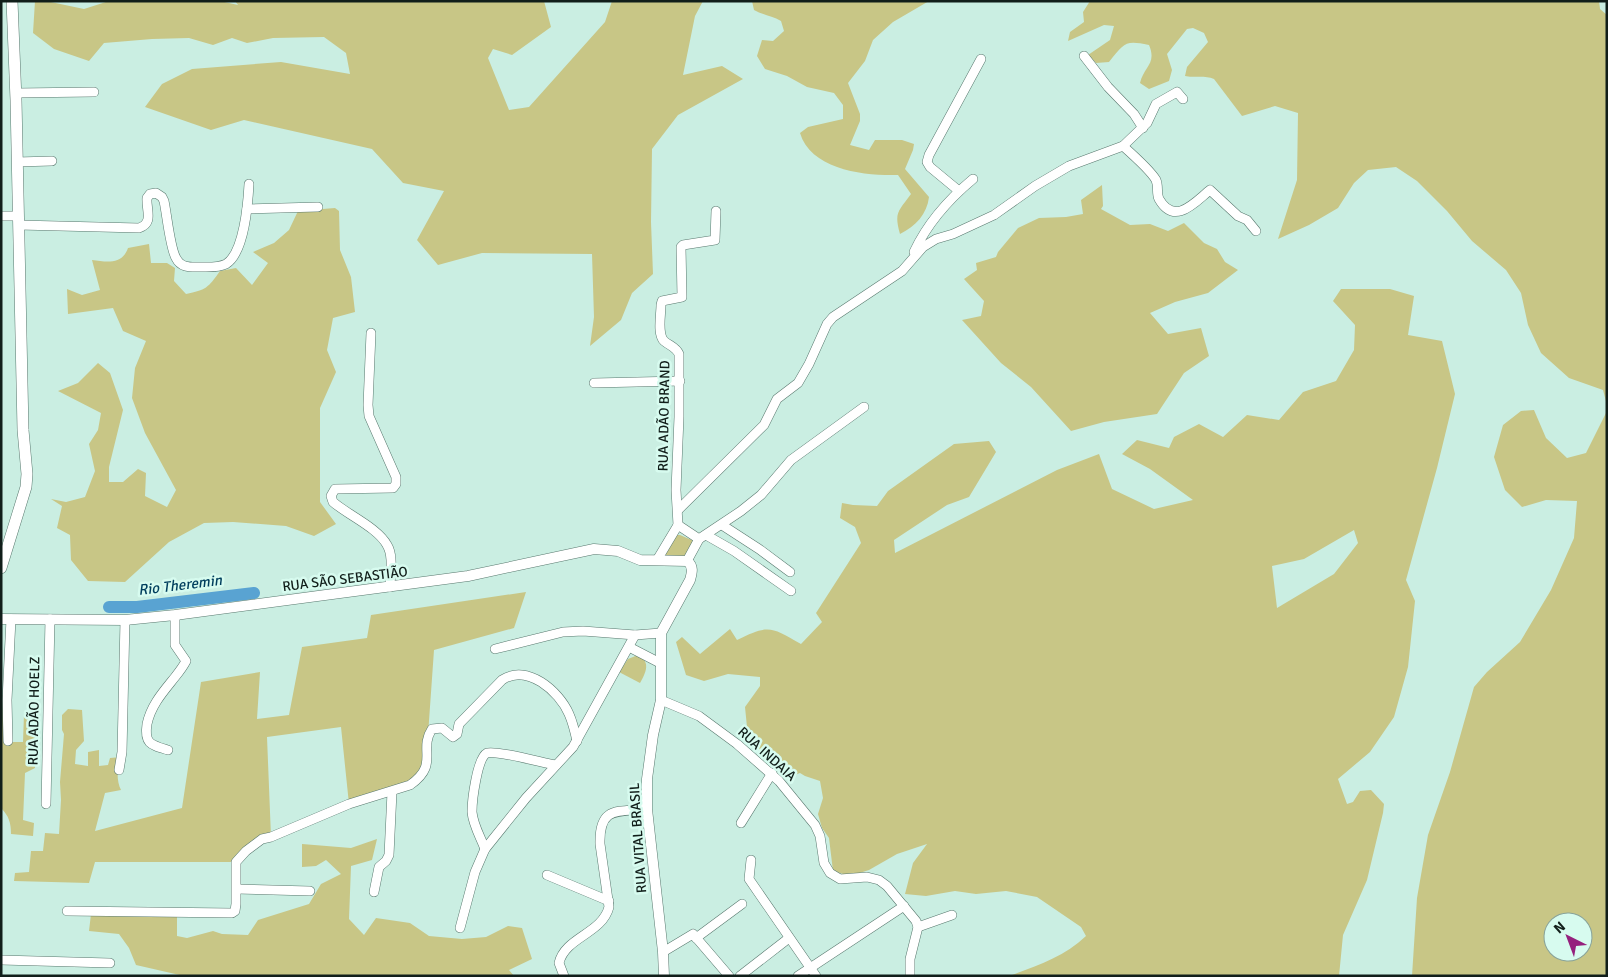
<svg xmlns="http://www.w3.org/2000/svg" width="1608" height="977" viewBox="0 0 1608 977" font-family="Signika,sans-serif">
  <rect width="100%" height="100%" fill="#caeee2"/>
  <g fill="#c8c686" fill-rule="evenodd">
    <polygon points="35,1 46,1 84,9 109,1 220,1 238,5 235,1 544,1 551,27 512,55 493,49 488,58 509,110 529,107 605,22 612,1 703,1 695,16 683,75 722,66 743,79 678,115 652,149 651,222 653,274 632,293 621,320 590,346 594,317 592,254 482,253 438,265 417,240 444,191 403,183 372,149 244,120 211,130 145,107 162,84 192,69 281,62 350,74 346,53 324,37 273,38 247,43 232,38 213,45 189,38 152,39 104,43 89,61 54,49 33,33"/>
    <path d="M752,1H929L893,22L873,40L865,61L848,83L860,114V121L850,145L869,150L875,140H902L914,144L913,150L905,169L929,197C927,214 916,226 900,234C894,212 898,212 911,194L898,175C865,176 811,170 800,133L808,127L843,119V105L834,93L807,87L787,76L765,69L757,56L762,40L773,41L784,31L781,21C772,16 763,15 754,10Z"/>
    <path d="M1090,1H1599L1600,9L1607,15V405L1603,390L1569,378L1541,353L1528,325L1521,293L1506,270L1472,241L1447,211L1417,181L1396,167L1368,170L1354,183L1338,208L1309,225L1278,239L1297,180L1298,113L1275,106L1242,116L1214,79C1205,75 1195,78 1185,76L1187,67L1208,42L1204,33L1193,28L1187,29L1167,54L1172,70L1169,81L1149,89L1140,83C1144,66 1157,64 1149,45C1124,40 1125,43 1109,62L1096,63L1088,55L1110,40L1114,26L1104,25L1068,41L1070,32L1084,22L1083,12Z"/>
    <polygon points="1102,185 1103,206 1101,209 1130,225 1150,224 1168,231 1184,223 1204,243 1217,249 1225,262 1238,270 1208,293 1175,302 1150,313 1168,334 1201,328 1209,356 1184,373 1157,414 1104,422 1071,431 1031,387 1001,363 962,320 981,316 984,301 964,279 977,270 976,263 996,257 998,252 1018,228 1039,218 1066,217 1083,214 1081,200"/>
    <path d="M335,208L339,211L340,250L351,277L355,312L333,318L327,350L336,372L320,408V502L336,524L314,536L286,526L233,522L204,523L169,542L125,582L88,581L71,560L70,535L57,528L62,506L51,499L66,502L85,497L95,471L89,444L98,430L101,413L58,391L78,383L98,363L110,373L123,410L109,467V482H123L138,469L146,473L145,496L167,507L176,490L145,433L132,398L135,368L146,341L123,331L113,308L68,314L67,289L82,295L100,290L92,260C107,262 122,265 128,248L149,244L151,263H167L175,268L174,281L186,294C206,290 208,288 220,271L236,268L252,285L268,263L253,252L274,243L289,230L298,211Z"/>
    <path d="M1341,289H1390L1414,296L1408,335L1442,341L1455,394L1437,468L1406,580L1415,601L1408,667L1394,717L1370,752L1338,779L1347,804L1353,802L1360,791L1371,790L1384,804L1383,813L1367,880L1343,935L1339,976H1009C1036,966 1064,957 1086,936L1081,927L1037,897L1006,891L976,894L955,891L926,896L905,894L913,863L927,844L897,854L869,870L850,876L833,871L829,838L822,828L818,814L823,798L820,781L805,776L800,773L792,776L769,747L755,750L747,727L745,707L760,686V677L728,674L704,681L686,675L676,642L682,637L700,654L730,629L737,640C769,624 771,627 801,644L822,622L816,613L861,543L855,527L840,518L842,503L853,505L877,506L888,491L954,444L989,441L996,452L969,497L947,505L894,540L895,553L1057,470L1099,454L1112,489L1154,509L1193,500L1150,469L1122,454L1137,440L1169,448L1174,437L1199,424L1223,437L1247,415L1279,420L1303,392L1336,381L1354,350L1355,325L1333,301ZM1354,530L1358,543L1334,574L1277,608L1272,566L1304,559Z"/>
    <path d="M1534,410L1546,438L1567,458L1586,453L1607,411V976H1412L1417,898L1428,835L1450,772L1474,687L1487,672L1520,642L1551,590L1574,538L1577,501L1546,500L1522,507L1505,490L1494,457L1503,425L1521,411ZM1553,922H1583V952H1553Z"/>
    <polygon points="676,535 680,535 694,541 685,556 667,556 665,554"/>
    <path d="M526,592L514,628L434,650L428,735L419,779L349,804L341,727L267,737L271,837L236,862H95L89,883L14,881L15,873L29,872L31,851H43L45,833L59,834L61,800L60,782L64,734L62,730V715L68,709L82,710L84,741L76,750L75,764L88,766V752L99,750V766L108,765L110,758L121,757C117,767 116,780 121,790L105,793L95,831L182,808L201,682L260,672L257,719L289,715L302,647L367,638L371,615Z"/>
    <path d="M638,655C651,662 646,672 640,683L619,672L628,659Z"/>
    <path d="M1,695H6L7,742H23L24,714H36L35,768L25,773L23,820L34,823L33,836L11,834C11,823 9,816 1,808Z"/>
    <polygon points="377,839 372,860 351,866 349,919 364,935 376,918 410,923 429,936 462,939 486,937 508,926 522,928 532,959 509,970 514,976 184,976 136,965 129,948 119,934 89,931 91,914 177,917 177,936 187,938 213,931 222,934 248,935 258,920 309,904 321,884 341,874 326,860 316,866 302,867 302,844 351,848"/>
  </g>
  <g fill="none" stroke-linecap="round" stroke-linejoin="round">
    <polyline stroke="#59a3d2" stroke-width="12" points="109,607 137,607 254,593"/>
    <g stroke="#58786e" stroke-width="10">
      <g id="minor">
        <polyline points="1084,56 1108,87 1134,114 1143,128"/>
        <polyline points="16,93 94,92"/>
        <path d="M1123,146C1132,154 1151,171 1156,180C1159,187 1156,193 1159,199C1175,227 1196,201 1210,190L1238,216L1247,220L1256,231"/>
        <polyline points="17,162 52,161"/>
        <polyline points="959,191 930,167 927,162 929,155 981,59"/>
        <polyline points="247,209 318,207"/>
        <polyline points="1,216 18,216"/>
        <path d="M19,225L139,228C154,223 146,210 147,198L150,194L156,193L162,197L164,201C167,215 170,248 176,258C181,268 190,267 199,267C208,267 218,268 226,264C244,253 248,203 249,184"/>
        <path d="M914,252C927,224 949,199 973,179"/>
        <path d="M371,333L368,405L369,416L396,477V484L393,488L335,489L331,496L333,502C348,515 378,528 387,545C394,556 390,575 390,587"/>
        <polyline points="594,383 680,381"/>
        <polyline points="678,510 764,425 777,399 798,383 809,364 827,324 833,317 902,271 923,247 936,239 953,234 994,215 1035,186 1069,166 1123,146 1147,123 1156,104 1177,92 1183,99"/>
        <polyline points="678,525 699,539"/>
        <polyline points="722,525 759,549 790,572"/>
        <polyline points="706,535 734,551 791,591"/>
        <polyline points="699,539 741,511 761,495 791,460 864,407"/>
        <path d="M657,560L678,525L676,490L679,417V354C676,347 670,346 664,341C657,334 661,315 661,305L662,301L682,297L681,247L683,245L715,240L716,211"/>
        <polyline points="687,561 699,539"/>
        <polyline points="629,647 660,663"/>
        <polyline points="495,649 563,632 583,631 635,635 661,633"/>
        <polyline points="661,700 699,716 737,744 779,781 815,825 820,836 824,863 830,873 840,879 867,877 879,880 887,886 916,921 918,927 910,959 910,976"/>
        <polyline points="8,741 7,700 11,619"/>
        <path d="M168,750C151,745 144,744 147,724C151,705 163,692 175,677C179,672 183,667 186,661L175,645V615"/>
        <polyline points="119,770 122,752 125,620"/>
        <polyline points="46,804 50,619"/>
        <polyline points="741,823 772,773"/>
        <path d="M485,849C481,838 473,825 472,812C472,801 477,758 487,753C495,750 544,763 556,765"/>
        <polyline points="751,860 749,879 816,976"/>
        <polyline points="547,875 609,901"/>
        <polyline points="237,889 310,891"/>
        <polyline points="374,892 379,867 386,861 389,855 392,792"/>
        <path d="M67,911L232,913L235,911L236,904V862L246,851L262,839L271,837L349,804L410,785C440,764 418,750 432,729L442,728L453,737L457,734L459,724L502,680C527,663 559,691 569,714C573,723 575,732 577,741"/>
        <polyline points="918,927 952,915"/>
        <polyline points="460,928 475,872 485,849 526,798 573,747 635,635"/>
        <polyline points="696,938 742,904"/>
        <polyline points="663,952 693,934 729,976"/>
        <polyline points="1,960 110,963"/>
        <path d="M564,976L559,963C565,937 602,934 609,907L600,844C599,806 617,812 647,809"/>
        <polyline points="740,976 789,938"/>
        <polyline points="798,976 904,906"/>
      </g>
    </g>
    <g stroke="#58786e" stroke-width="11">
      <path id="tertiary" d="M1,619L125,620L175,615L468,576L594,549L618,551L640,560L687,561C694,566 692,573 690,580L661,633V700L653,735L647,779V809L663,952L664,976"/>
    </g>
    <g stroke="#58786e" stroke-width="12">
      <polyline id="secondary" points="1,568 26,487 27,474 23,430 16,100 12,1"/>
    </g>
    <use href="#minor" stroke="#fff" stroke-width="9"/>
    <use href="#tertiary" stroke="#fff" stroke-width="10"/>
    <use href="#secondary" stroke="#fff" stroke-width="11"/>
  </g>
  <g text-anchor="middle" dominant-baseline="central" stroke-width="5" stroke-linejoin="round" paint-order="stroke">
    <g font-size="14" fill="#111e1a" stroke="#d7fbef">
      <text transform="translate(664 416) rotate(-89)">RUA ADÃO BRAND</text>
      <text transform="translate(345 579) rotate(-7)">RUA SÃO SEBASTIÃO</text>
      <text transform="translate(34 711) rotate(-89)">RUA ADÃO HOELZ</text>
      <text transform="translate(767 754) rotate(42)">RUA INDAIA</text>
      <text transform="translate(638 838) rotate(-94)">RUA VITAL BRASIL</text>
    </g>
    <g font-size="15" font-style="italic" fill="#003e5d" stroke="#d7fbef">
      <text transform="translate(180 585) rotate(-7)">Rio Theremin</text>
    </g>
  </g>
  <rect width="1608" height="977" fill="none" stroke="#111e1a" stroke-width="5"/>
  <g transform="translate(1568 937) rotate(318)"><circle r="24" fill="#d7fbef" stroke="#88a39a"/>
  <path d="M0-4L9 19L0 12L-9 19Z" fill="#95207d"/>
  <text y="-8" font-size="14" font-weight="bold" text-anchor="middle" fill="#111e1a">N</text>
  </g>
</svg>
